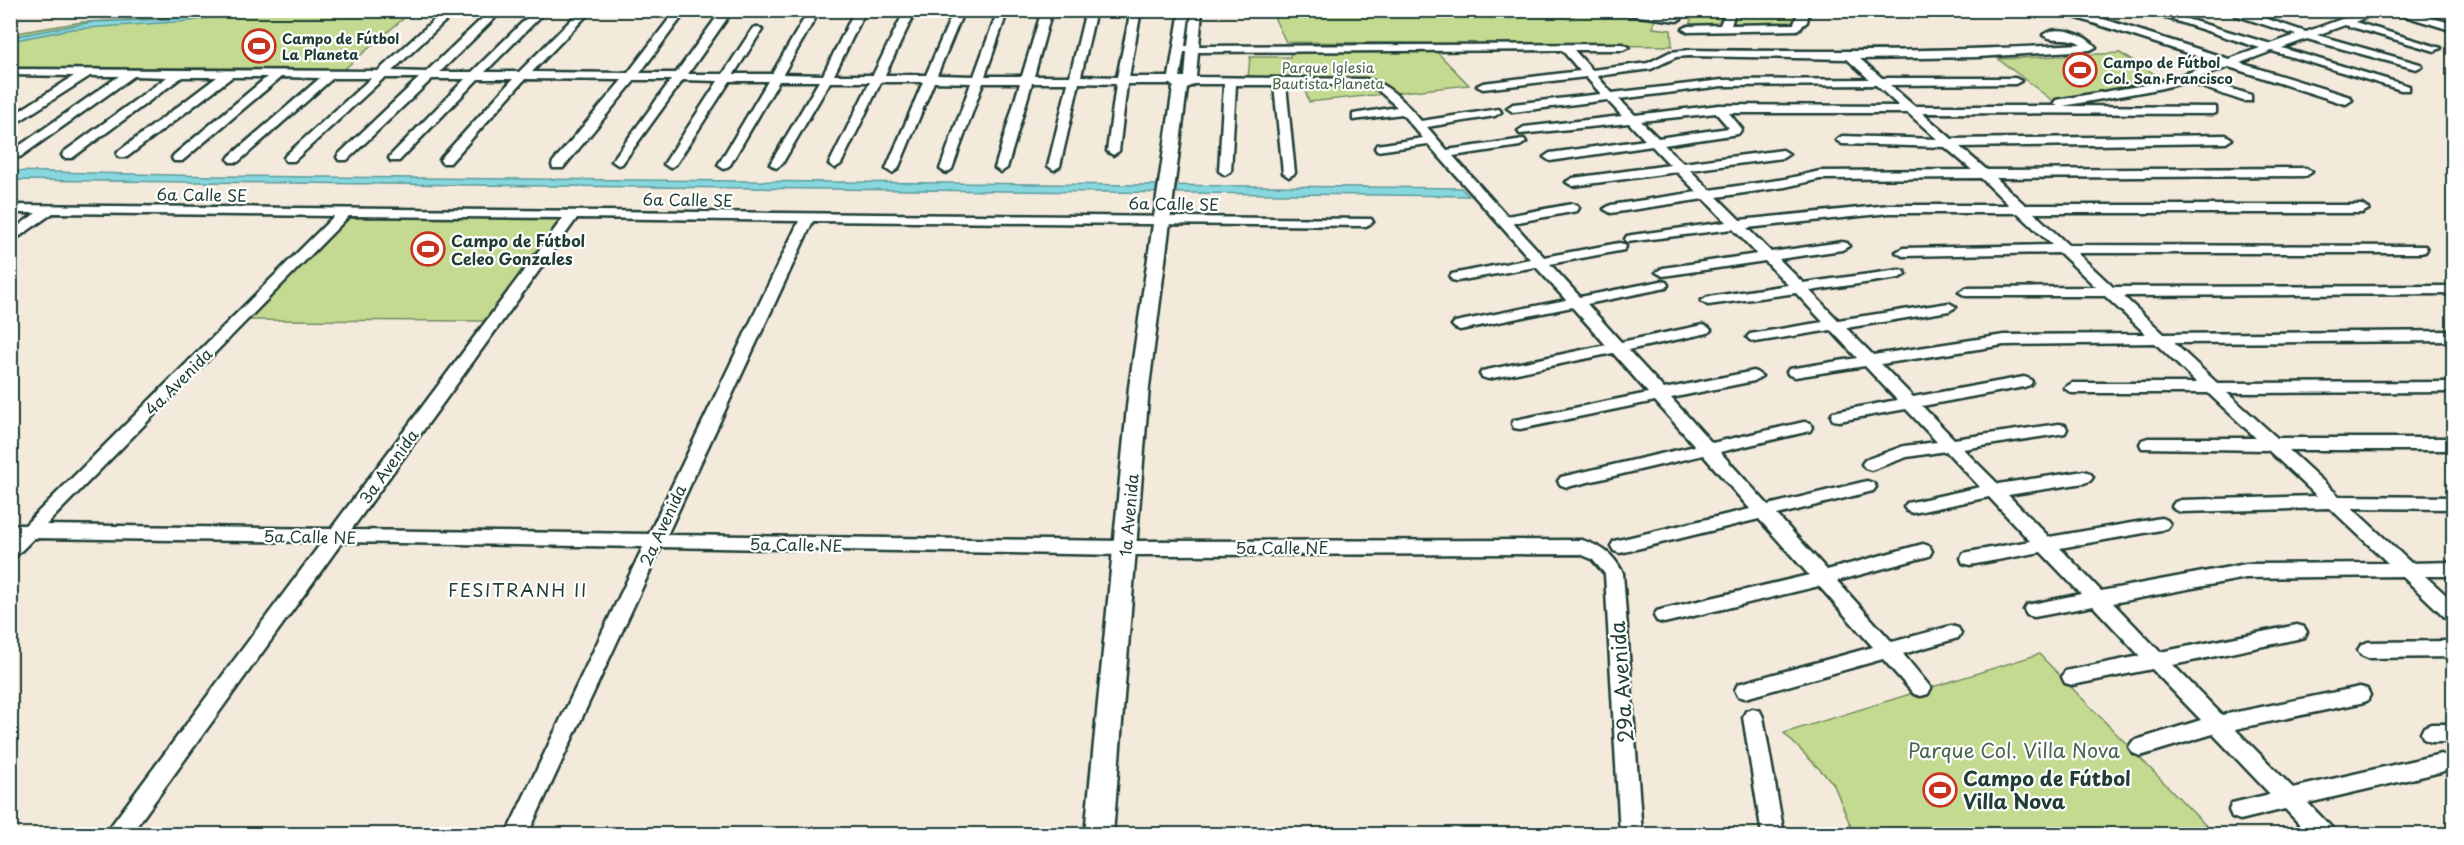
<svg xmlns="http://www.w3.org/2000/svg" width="2464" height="845" viewBox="0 0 2464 845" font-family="'Playpen Sans',sans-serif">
  <rect width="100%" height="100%" fill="#f4eadc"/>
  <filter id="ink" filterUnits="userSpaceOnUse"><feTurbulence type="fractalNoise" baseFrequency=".0167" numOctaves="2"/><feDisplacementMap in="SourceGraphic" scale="12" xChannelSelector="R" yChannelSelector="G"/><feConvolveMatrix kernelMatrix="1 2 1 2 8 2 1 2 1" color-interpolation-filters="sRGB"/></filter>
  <g filter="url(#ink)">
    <g fill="#c4da90" stroke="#728c62" stroke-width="1.5">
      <polygon points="223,10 412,11 341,72 11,68 11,34 82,22 184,17"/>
      <polygon points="1551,10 1549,16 1571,19 1577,11 1655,19 1653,28 1671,30 1672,46 1286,42 1271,11"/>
      <polygon points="1694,11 1811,11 1802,30 1688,28"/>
      <polygon points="1435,50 1469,85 1309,102 1301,79 1248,78 1250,57 1290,57 1291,52"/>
      <polygon points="2120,53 2166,81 2053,101 1998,59"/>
      <polygon points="348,212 569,214 487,321 244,320"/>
      <polygon points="2039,654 2214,834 1854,834 1833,783 1784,733"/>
    </g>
    <g fill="#87d8de" stroke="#5d9a9a" stroke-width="1.5">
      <polygon points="229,11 248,11 190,21 72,29 11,41 11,37 93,22 169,19"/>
      <polygon points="11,171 213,176 1461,188 1469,196 11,180"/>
    </g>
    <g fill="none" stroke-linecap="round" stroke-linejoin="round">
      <g stroke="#1f3d34" stroke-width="5">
        <g id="minor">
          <path d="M445,10H457L392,71L426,72L491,10H503L440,72H472L535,10H547L485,72H519L581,10H592L532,72L628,73L676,10H687L640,73H676L722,10H733L688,74H723L753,28L757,27L762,30L734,74H772L809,10H820L783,74L823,75L855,10H866L834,75H873L905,10H916L885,75H926L954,10H964L937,75L974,76L998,10H1008L985,76H1022L1042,10H1052L1034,76H1070L1086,10H1096L1081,76L1117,77L1131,10H1141L1129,77H1169L1180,10H1190L1185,46H1188L1192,10H1202L1199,46L1623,44L1629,47L1623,50H1574L1592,70L1648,63L1670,52L1689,50C1820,52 1950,52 2081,44C2069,35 2053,43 2043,35C2057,24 2085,34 2096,47L2090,50L1978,57L1860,59L1882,78H2015L2021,81L2015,84L1890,85L1914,106H2058L2054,103L2056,100L2157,83L2218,63L2062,13L2061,10H2075L2229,59L2260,48L2164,17L2165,15H2173L2271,44L2296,35L2235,15V11H2243L2306,32L2366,10H2382L2355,22L2441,48L2435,51L2345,25L2317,35L2420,64L2422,66L2416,69L2307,39L2282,48L2409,86V90H2401L2272,51L2240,63L2350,97L2352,100L2346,104L2342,103L2229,67L2198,78L2251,95V101H2243L2187,82L2158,89L2063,106L2216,107V113L2212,114L1922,113L1952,139L2226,135L2232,139L2226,143L1960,147L1987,170L2306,168L2312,172L2306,176L1996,178L2025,205H2362L2369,209L2362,213H2034L2068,245L2425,246L2427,249L2425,252L2420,253H2077L2113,287L2454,286V294L2123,296L2164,334L2454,331V341L2174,343L2217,383L2454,382V392L2227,393L2277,438H2454V450H2289L2339,496L2454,497V509L2352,508L2411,563L2454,562V576H2425L2454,602V621L2447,619L2402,576L2246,578L2113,603L2160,652L2297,625L2304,627L2307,632L2304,637L2297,639L2173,665L2222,715L2360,687L2367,689L2370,695L2367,701L2360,703L2235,729L2293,788L2441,754L2449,757L2452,763L2449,769L2441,772L2308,803L2331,827L2334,834H2309L2285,809L2240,820L2232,817L2229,810L2232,803L2270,794L2213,734L2140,756L2133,753L2129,747L2133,741L2201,720L2152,669L2072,685L2065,683L2062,677L2065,671L2140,656L2093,606L2034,617L2027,615L2024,610L2027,605L2081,594L2041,552L1970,565L1963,563L1961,558L1963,553L2030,541L1989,497L1913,513L1907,511L1904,507L1907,503L1980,487L1946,451L1907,457L1871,470L1865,468L1862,464L1865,460L1904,446L1937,442L1906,409L1839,421L1833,420L1831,416L1833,412L1897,400L1865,366L1795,377L1789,375L1787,372L1789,369L1857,358L1831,330L1755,342L1750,340L1747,337L1750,334L1823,322L1796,293L1708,305L1701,301L1708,297L1788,285L1765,261L1663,276L1656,272L1663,268L1757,254L1733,229L1627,242L1625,239L1627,236L1632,235L1726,222L1704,199L1611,213L1604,209L1611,205L1697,192L1677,172L1573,186L1566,182L1573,178L1670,165L1652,146L1550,161L1544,157L1550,153L1645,140L1629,123L1520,134L1518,131L1524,127L1622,116L1607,100L1513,112L1507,108L1513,104L1601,94L1586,77L1483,89L1477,86L1483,83L1580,71L1562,50L1198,52L1196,77L1366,79C1391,85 1405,102 1421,121L1499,109L1501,112L1495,116L1427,127L1447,150L1524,139L1526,142L1520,146L1453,156L1507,216L1572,204L1577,205L1579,208L1577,211L1513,223L1544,257L1619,243L1624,244L1626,247L1624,250L1550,264L1580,297L1661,281L1666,282L1668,285L1666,288L1587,304L1621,342L1703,325L1708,327L1711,330L1708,333L1628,350L1664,389L1754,371L1762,376L1754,381L1671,398L1712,443L1804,422L1810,423L1812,427L1810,431L1720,452L1768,505L1867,481L1873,483L1876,487L1873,491L1777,515L1827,570L1923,544L1929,546L1932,551L1929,556L1837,581L1892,642L1951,626L1958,628L1961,633L1958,638L1903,654L1931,688L1928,694L1921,696L1914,694L1883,659L1745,698L1738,696L1735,690L1738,684L1873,647L1819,586L1664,623L1657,621L1654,616L1657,611L1664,609L1809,575L1759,519L1620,553L1614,551L1611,546L1614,541L1750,509L1703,455L1567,487L1561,485L1558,481L1561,477L1695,446L1655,401L1520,429L1514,428L1512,424L1514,420L1520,419L1648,393L1613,353L1488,379L1482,377L1480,374L1482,371L1606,345L1572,307L1460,330L1455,328L1452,325L1455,322L1566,300L1536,267L1457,281L1452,280L1450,277L1452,274L1530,259L1428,144L1377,151L1375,148L1377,145L1423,138L1402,114L1353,120V114L1397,107L1378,90L1366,85H1286L1295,173L1289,177L1283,173L1274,85H1236L1231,171L1225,175L1219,171L1224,84H1194L1180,92L1170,84H1127L1119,151L1113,155L1107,151L1116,84L1079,83L1060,166L1054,170L1048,166L1068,83H1032L1007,168L1001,172L995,168L1020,83H983L952,169L946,173L940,169L971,83L934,82L898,169L892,173L886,169L923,82H881L841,164L835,168L829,164L870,82H830L782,164L776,168L770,164L819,81H779L730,165L724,169L718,165L768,81H730L676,164L670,168L664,164L718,81L683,80L622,164L618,165L612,161L671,80H635L563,168H553L552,165L553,162L622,80L525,79L450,163H442L440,160L442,157L513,79H478L399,161H391L389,158L391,155L465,79H432L347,160H339L337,157L339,154L419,78H384L294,161H286L284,158L286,155L371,78H333L238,162H230L228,159L230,156L320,78L281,77L182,161H174L172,158L174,155L267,77H232L127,157H119L117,154L119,151L217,77H182L72,158H64L62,155L64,152L167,77L134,76L20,157L10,155L12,151L119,76H90L10,127V117L74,76L10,75V69L378,71ZM1184,52H1187L1185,77H1180ZM1689,56L1847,59L1869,79L1722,80L1612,93L1597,76L1651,69L1676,57ZM1876,85L1899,106L1719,105L1635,115L1619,99L1722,86ZM1716,113L1729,128L1658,138L1641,121ZM1729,113H1908L1937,139L1842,136L1836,140L1842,144L1945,147L1972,170L1820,171L1785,179L1710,190L1690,170L1783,158L1789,154L1783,150L1683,163L1664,145L1738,134L1742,129ZM1981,178L2009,205H1889L1740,220L1717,197L1785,187L1820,179ZM1889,213H2018L2052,245L1903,248L1896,252L1903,256L2060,253L2096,287L1966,288L1959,292L1966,296H2105L2146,334L2004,335L1873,355L1846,328L1949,311L1956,307L1949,303L1838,320L1810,291L1899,278L1906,274L1904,271L1899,270L1803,283L1779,259L1842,250L1849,246L1847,243L1842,242L1771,252L1747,228ZM2155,343L2197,383H2072L2064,388L2072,393H2208L2256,438H2148L2142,440L2140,444L2142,448L2268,450L2317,496L2181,500L2175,502L2172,506L2175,510L2181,512L2330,508L2388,563L2246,564L2101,591L2060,548L2161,530L2167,528L2170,524L2167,520L2161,518L2049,537L2008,495L2084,483L2090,481L2093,477L2090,473L2084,471L1998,484L1963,449L2059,434L2065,433L2067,429L2065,425L2059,424L1954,439L1922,406L2024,387L2030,385L2032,382L2030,379L2024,377L1913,397L1881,364L2004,345Z"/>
          <path d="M1609,10C1627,10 1669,8 1682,18L1677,21L1614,13Z"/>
          <polygon points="1726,10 1736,10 1731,25 1794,24 1799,10 1809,10 1807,22 1797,30 1688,32 1683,29 1688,26 1720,25"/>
          <polygon points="2385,10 2404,10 2454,24 2454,31"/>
          <path d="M10,205L1371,219L1373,222L1366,226L813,221L667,535L1125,541L1582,540C1603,547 1613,554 1623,573L1642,834H1620L1605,574L1592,559L1580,554L1125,555L661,547L528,834H506L643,547L342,542L131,834H107L110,827L322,542L34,538L16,556L10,557L12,537H10V525H25L334,216L53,213L10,243V232L36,213H10ZM349,216L563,218L331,529L46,525ZM577,218L799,221L649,534L351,530Z"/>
          <polygon points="2454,641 2454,657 2368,658 2361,655 2358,650 2361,645 2368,642"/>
          <polygon points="1753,709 1760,711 1763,717 1784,834 1762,834 1743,717 1746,711"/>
          <polygon points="2431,724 2454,724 2454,742 2431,742 2424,739 2421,733 2424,727"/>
        </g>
      </g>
      <g stroke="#1f3d34" stroke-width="5">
        <polygon id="tertiary" points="1180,84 1187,88 1149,387 1113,834 1085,834 1129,387 1173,88"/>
      </g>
      <use href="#minor" fill="#fff" fill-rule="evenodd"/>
      <use href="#tertiary" fill="#fff" fill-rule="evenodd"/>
    </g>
  </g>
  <defs>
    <g id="stadium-ring" transform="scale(1.725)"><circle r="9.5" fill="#fff" stroke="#c8321e" stroke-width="1.5"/><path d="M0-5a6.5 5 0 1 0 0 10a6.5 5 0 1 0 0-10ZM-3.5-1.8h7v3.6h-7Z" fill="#c8321e"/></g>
  </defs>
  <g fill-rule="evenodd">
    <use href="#stadium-ring" x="259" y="46"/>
    <use href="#stadium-ring" x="2080" y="70"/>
    <use href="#stadium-ring" x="428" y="249"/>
    <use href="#stadium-ring" x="1940" y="790"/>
  </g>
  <g text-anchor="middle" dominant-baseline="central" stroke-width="4.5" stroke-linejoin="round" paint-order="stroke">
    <g font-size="14" font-weight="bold" fill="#1f3d34" stroke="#fff" text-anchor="start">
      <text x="282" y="38">Campo de Fútbol<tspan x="282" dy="16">La Planeta</tspan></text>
      <text x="2103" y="62">Campo de Fútbol<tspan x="2103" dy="16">Col. San Francisco</tspan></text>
    </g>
    <g font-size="14" fill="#48644b" stroke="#fff">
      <text x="1328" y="67">Parque Iglesia<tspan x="1328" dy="16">Bautista Planeta</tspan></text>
    </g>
    <g font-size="16" fill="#1f3d34" stroke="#fff">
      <text transform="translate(202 194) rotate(1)">6a Calle SE</text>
      <text transform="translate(688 199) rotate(1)">6a Calle SE</text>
      <text transform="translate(1174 203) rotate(1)">6a Calle SE</text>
      <text transform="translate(178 381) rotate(-45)">4a Avenida</text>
      <text transform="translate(388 466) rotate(-54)">3a Avenida</text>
      <text transform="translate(1128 515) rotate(-85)">1a Avenida</text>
      <text transform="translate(662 525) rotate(-65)">2a Avenida</text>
      <text transform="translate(310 536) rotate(1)">5a Calle NE</text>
      <text transform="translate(796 544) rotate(1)">5a Calle NE</text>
      <text x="1282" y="547">5a Calle NE</text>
    </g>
    <g font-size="16" font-weight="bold" fill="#1f3d34" stroke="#fff" text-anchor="start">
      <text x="451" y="240">Campo de Fútbol<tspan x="451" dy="18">Celeo Gonzales</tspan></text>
    </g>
    <g font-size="18" letter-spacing="1.5" fill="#1f3d34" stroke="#fff">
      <text x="518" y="589">FESITRANH II</text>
    </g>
    <g font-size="20" fill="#1f3d34" stroke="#fff">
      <text transform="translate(1621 682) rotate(-94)">29a Avenida</text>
    </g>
    <g font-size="20" fill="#48644b" stroke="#fff">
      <text x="2014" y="750">Parque Col. Villa Nova</text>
    </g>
    <g font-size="20" font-weight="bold" fill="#1f3d34" stroke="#fff" text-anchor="start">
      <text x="1963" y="778">Campo de Fútbol<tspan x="1963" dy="23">Villa Nova</tspan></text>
    </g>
  </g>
  <rect width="2464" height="845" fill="none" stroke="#fff" stroke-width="36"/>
  <rect x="18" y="18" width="2428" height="809" fill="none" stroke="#1f3d34" stroke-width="2" filter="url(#ink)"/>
</svg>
